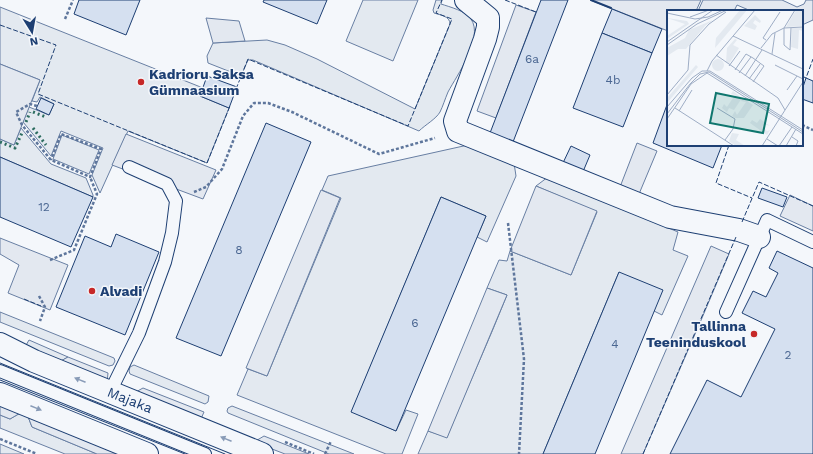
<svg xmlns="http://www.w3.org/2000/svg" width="813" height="454" viewBox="0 0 813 454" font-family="'Work Sans',sans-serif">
  <rect width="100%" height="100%" fill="#f4f7fb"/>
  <g fill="#e3e9f0" stroke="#687fa3">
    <polygon points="363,0 418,0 393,61 346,41"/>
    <path d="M436,0H442L441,4C450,7 466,11 471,19C484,38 457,75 448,92C445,99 443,106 440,112C436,119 425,125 419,131L253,60H248L241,76L208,63L207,56L213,43L267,40L285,45L317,59L415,109L450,24C450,16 440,15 434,13L433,10Z"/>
    <polygon points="0,7 203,88 200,96 229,108 207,163 128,131 100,193 92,175 103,148 61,131 51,156 23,122 29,107 49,115 54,104 40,97 37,102 32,101 40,80 0,64"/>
    <polygon points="21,128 51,164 86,178 93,195 93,197 0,157 0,139 14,145"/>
    <polygon points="62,135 99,150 89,174 53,159"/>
    <polygon points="468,145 514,163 516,176 487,242 477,237 486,216 441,197 352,411 396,431 406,410 418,414 402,454 386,454 237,395 248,369 267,376 341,198 322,190 328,176"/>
    <path d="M548,177L678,232L673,250L688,256L662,315L654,311L619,272L543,454H418L428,431L447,437C466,390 488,343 507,295L487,288L499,260L507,261L510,251L571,275L597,212L536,186Z"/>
    <polygon points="0,312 114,358 115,361 113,365 109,366 0,322"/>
    <polygon points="29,340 68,357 59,362 25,347"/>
    <polygon points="134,365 209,396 208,402 205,404 130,374 129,371 130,367"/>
    <polygon points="232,406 354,454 329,454 228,413 227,411 228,408"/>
    <polygon points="22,412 27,414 32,427 97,454 65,454 0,428 0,415 10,419"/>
    <polygon points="0,444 24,454 0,454"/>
  </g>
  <g fill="#e3e8f0" stroke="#687fa3">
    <polygon points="590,0 701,0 696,11 668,11 668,31"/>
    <polygon points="703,0 782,0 797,7 804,4 806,0 813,0 813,20 802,25 802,11 751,11 737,5 734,11 698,11"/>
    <polygon points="516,5 536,12 496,118 477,111"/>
    <polygon points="206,18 239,21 245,41 213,43"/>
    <polygon points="0,64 40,80 14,145 0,139"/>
    <polygon points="126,134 216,170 203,199 112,165"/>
    <polygon points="637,143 657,151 639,194 620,187"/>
    <polygon points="536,186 597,211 571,275 510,251"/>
    <polygon points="321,190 340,198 267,376 246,368"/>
    <polygon points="790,195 813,206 813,231 780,216"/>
    <polygon points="0,238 68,265 50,310 8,293 19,265 0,254"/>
    <polygon points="711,246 729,254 702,318 643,454 621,454"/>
    <polygon points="487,288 507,295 447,438 428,431"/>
    <polygon points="68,357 108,373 107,383 59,362"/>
    <polygon points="143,388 204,412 200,421 134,393"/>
    <polygon points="0,403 22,412 10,419 0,415"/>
    <polygon points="27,414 126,454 97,454 32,427"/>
    <polygon points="264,436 309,454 285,454 254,442"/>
  </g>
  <g fill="#d5e0f0" stroke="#1d3f73">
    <polygon points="79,0 140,0 126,35 74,14"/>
    <polygon points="264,0 327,0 317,24 263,2"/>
    <polygon points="541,0 568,0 513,142 490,133"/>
    <polygon points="612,9 662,29 652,53 602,33"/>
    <polygon points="602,33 652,53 623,127 573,108"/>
    <polygon points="207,76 237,87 229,108 200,96"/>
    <polygon points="806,78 813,81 813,103 802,99 802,90"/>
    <polygon points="41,98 54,104 49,115 36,109"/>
    <polygon points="668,102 668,145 722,145 713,168 653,143"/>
    <polygon points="266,123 311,142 221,356 176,338"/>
    <polygon points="571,146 590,155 582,174 562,165"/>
    <polygon points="0,157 93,197 71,247 0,217"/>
    <polygon points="762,188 787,197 783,207 758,198"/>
    <polygon points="441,197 486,216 396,431 351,412"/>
    <polygon points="116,234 159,252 125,335 56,307 85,236 111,247"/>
    <polygon points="777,251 813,268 813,454 670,454 707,380 741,397 775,329 742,313 753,291 766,297 778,273 769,268"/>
    <polygon points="619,272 663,290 627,377 595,454 543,454"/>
  </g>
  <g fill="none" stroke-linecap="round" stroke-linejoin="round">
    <g stroke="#1d3f73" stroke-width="14">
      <g id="service">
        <polyline points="726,312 767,220 813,242"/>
        <polyline points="0,371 205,454"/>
        <polyline points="110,392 139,333 165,262 172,233 176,201 167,184 129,167"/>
      </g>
    </g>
    <g stroke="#1d3f73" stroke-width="24">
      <polyline id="minor" points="466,0 488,18 488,27 485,39 455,121 458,131 670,217 739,230 759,237"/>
    </g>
    <g stroke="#1d3f73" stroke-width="24">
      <g id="tertiary">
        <polyline points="0,344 34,361 262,454"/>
        <polyline points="0,394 147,454"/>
      </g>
    </g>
    <g stroke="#5e769c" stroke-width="2.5" stroke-dasharray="3 2" stroke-linecap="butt">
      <polyline points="65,19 73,0"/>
      <polyline points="37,106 30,104 16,112 22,125 51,160 90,177 101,149 61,134 51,160"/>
      <polyline points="802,125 813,130"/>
      <polyline points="194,192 206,187 222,169 243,116 254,103 268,103 292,112 379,154 435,138"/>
      <polyline points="508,223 524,359 519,454"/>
      <polyline points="50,260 74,250 97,194 90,177"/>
      <polyline points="39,296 45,307 40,321"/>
      <polyline points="0,439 37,454"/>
      <polyline points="285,442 314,454"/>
      <polyline points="325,454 331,441"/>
    </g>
    <use href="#service" stroke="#f4f7fb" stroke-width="12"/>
    <use href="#minor" stroke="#f4f7fb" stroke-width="22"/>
    <use href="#tertiary" stroke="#f4f7fb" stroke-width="22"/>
    <g stroke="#1d3f73" stroke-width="1">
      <polyline points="0,363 225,454"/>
      <polyline points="0,380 185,454"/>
    </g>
    <g stroke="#2c6c60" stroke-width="3" stroke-dasharray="2 3" stroke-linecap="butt">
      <polyline points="33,112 46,117"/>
      <polyline points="26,122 30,112"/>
      <polyline points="33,128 46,145"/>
      <polyline points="0,142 15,148 22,133"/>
    </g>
    <g stroke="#1d3f73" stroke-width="1" stroke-dasharray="5 2" stroke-linecap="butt">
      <polyline points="505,0 536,12"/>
      <polyline points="0,25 56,45 38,94 207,163 230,106"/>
      <polyline points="802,76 806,78 813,59"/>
      <polyline points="236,89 248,59 408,126 452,19 436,13 442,0"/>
      <polyline points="729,145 716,183 752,198"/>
      <polyline points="742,222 759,182 813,206"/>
      <polyline points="24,299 41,306"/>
      <polyline points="643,454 736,237"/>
    </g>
    <polyline stroke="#1d3f73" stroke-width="2" points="591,0 611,8"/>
  </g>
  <defs><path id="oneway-solid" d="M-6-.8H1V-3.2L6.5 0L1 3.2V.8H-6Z"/></defs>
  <g fill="#889bb7">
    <use href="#oneway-solid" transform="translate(80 380) rotate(-158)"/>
    <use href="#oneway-solid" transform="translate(36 408) rotate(22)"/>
    <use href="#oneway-solid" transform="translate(226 439) rotate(-158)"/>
  </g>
  <g fill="#c62828" stroke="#f4f7fb" stroke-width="1.5">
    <circle cx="141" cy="82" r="4"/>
    <circle cx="92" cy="291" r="4"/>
    <circle cx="754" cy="334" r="4"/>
  </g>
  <g text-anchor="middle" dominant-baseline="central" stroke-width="3" stroke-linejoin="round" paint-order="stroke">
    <g font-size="12" fill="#4b6792">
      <text x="532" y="59">6a</text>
      <text x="613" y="80">4b</text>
      <text x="44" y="207">12</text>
      <text x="239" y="250">8</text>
      <text x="415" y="323">6</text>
      <text x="615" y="344">4</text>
      <text x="788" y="355">2</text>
    </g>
    <g font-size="14" font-weight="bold" fill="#1d3f73" stroke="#f4f7fb" text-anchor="start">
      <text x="149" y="74">Kadrioru Saksa<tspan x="149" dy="16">Gümnaasium</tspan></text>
      <text x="100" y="291">Alvadi</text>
      <text x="746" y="326" text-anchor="end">Tallinna<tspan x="746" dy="16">Teeninduskool</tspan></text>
    </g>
    <g font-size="14" fill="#1d3f73" stroke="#f4f7fb">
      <text transform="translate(130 400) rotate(22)">Majaka</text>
    </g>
  </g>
  <g transform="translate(667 10)">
    <rect width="136" height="136" fill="#f4f7fb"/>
    <path d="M73,0H80L48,38L49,28ZM129,0H136V16L119,17ZM88,5L94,11L93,13L88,10L86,13L90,16L88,20L77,16ZM0,8L20,11L22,14L0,29V26L18,14ZM46,10L38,16L19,39H11L0,46V38L18,28L22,20ZM125,18H136V21L132,20L131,39L124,37ZM68,29L70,30L66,35L72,38L62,54L59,52L60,38ZM45 55a6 6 0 1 1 12 0a6 6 0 1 1-12 0ZM29,55L31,57L0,93V88ZM66,81L75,88L67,100L62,98L60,102L63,105L55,98L57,94L60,97L68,85L64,84ZM76,88L86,95L77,108H68L65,106L68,101L70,105L79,92L74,91ZM93,109L103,116L97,114L95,117L100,121L103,120L100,125L83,113L85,110L90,113ZM65,123L72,124L69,130L78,136H69L62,131Z" fill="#e3e9f0"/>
    <path fill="none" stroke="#9eadc5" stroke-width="1" d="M0,3L28,9L41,7L56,0M23,7L42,0M124,18L123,40L117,35V18L128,0M66,26L136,59M99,30L96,28L113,2M0,32L46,0M0,35L30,14L60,0M94,38L105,24L117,18L136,17M105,44L108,23M49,45L111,88L118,100M108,55L130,66M62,56L73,41M68,60L79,44L86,48L97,56L86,72M40,61L45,51L88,0M40,63L136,124M72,63L84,47M78,66L95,40M82,69L93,54M120,80L130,66L136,69M0,85L21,60L23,35L42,14L59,2M0,97L25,68L35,61H43L136,120M8,98L67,136M50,98L68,109L66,119L58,130M12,101L25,80M0,104L23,74L33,64L42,62L136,122M0,109L24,74L40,63M125,127L131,131L129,136M100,129L111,136M95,136L136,72M112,136L125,117M119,136L129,119"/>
    <path fill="#0f766e" fill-opacity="0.15" stroke="#0f766e" stroke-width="2" d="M49,83L102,94L96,123L43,113Z"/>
    <rect width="136" height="136" fill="none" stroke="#1d3f73" stroke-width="2"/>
  </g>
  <g transform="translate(32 32) rotate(169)" stroke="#f4f7fb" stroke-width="3" paint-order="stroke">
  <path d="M0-3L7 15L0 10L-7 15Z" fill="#1d3f73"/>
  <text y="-6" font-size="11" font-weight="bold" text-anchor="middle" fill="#1d3f73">N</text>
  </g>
</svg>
